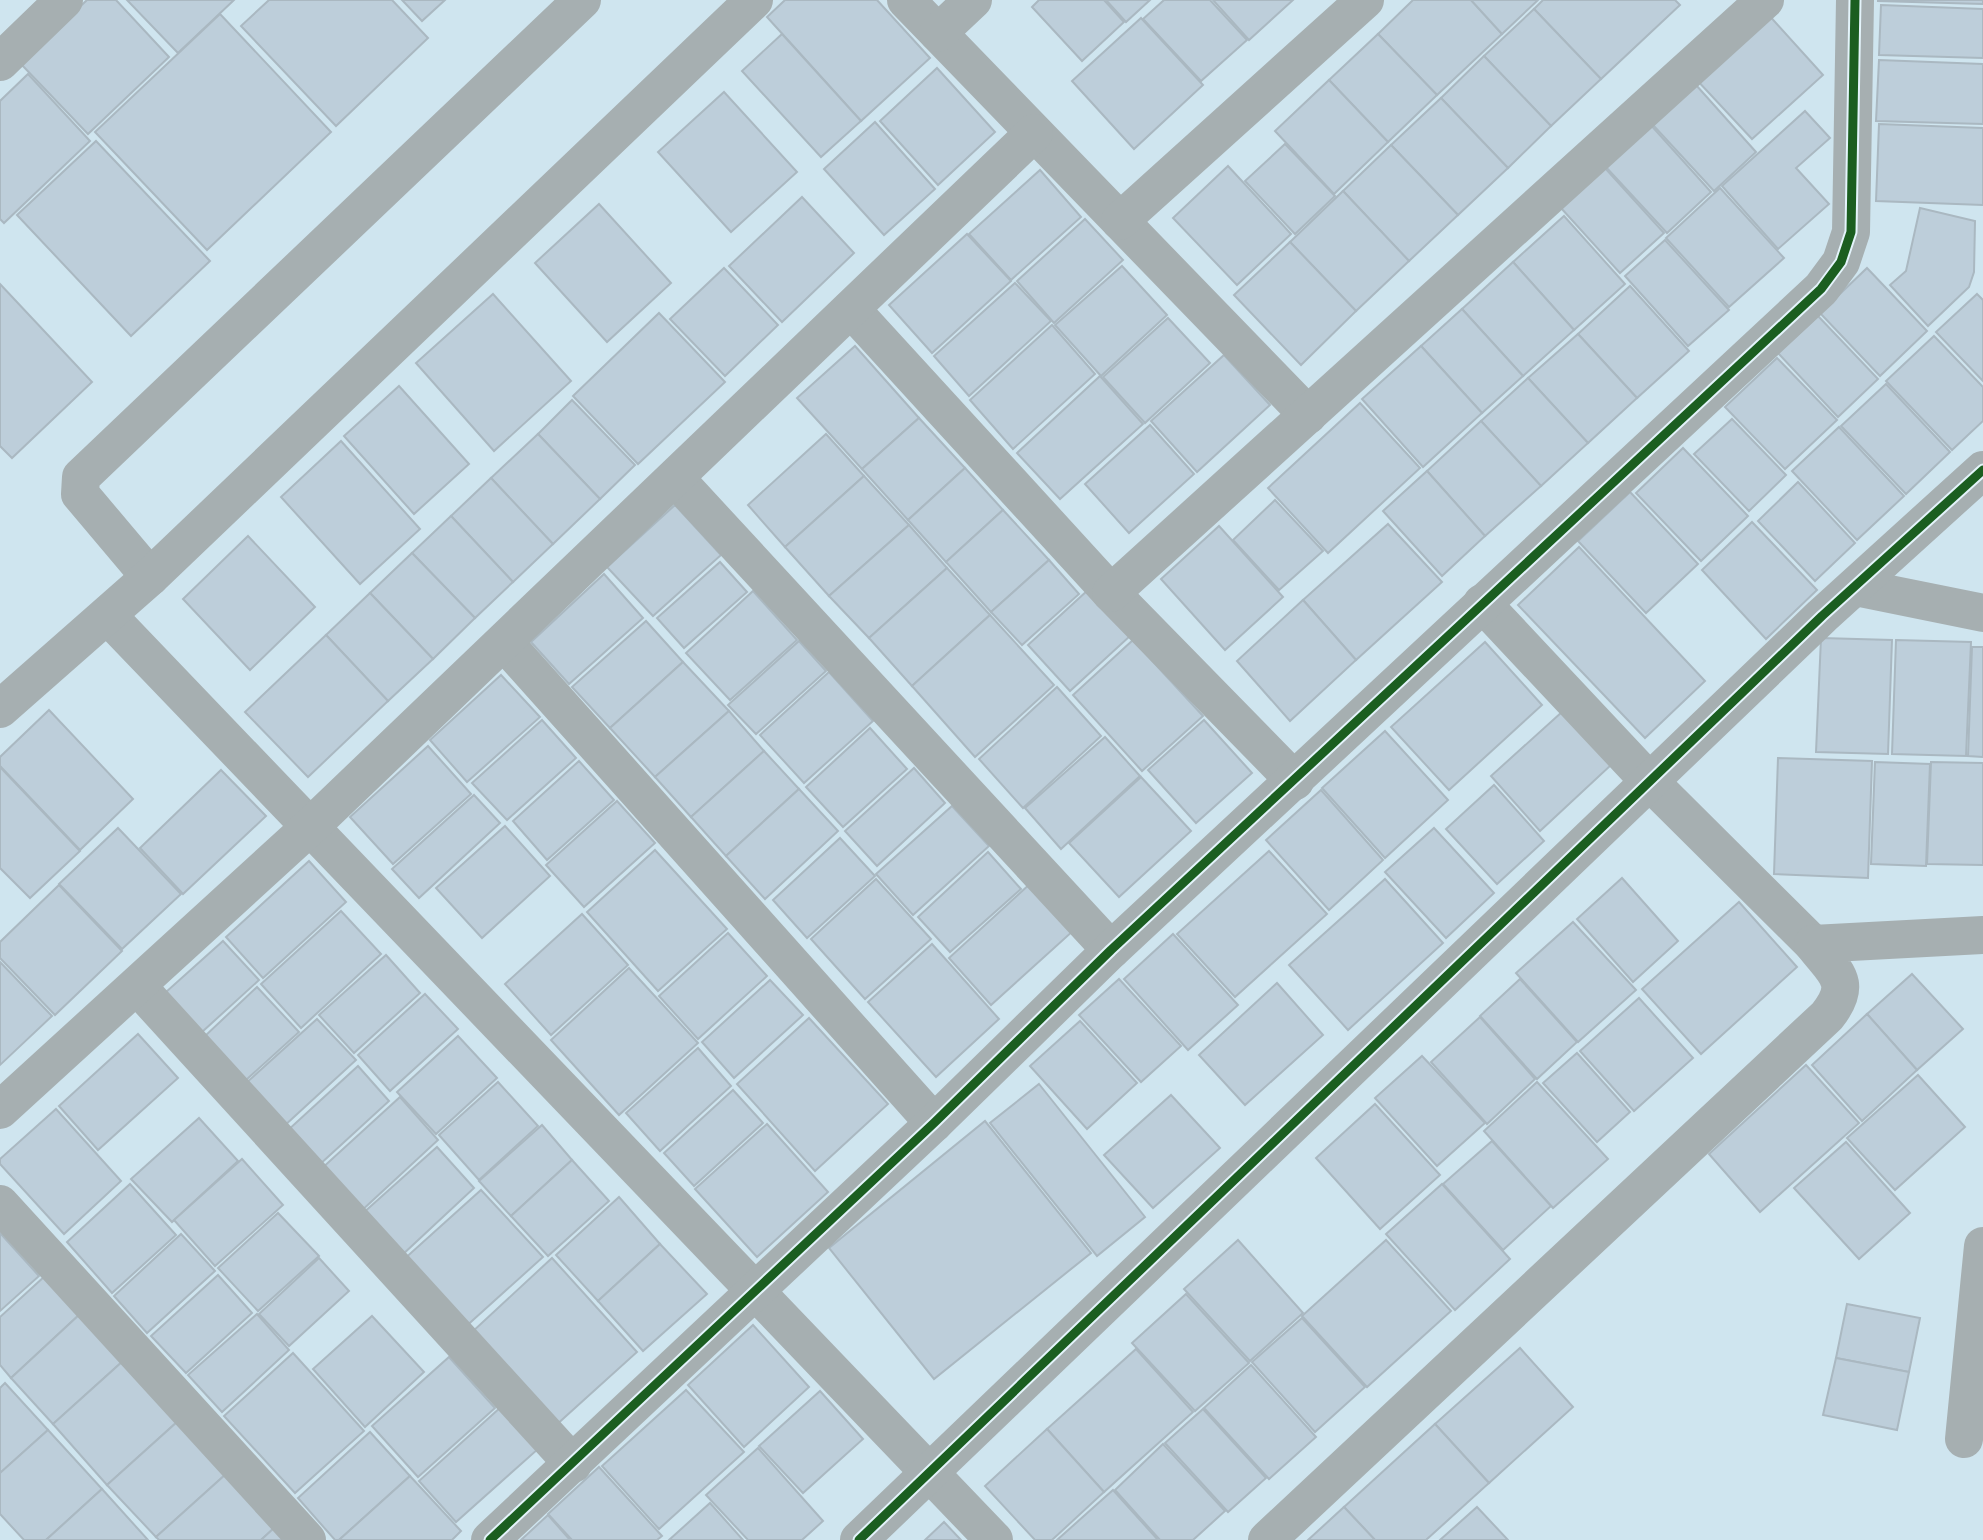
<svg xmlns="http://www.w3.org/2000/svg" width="1983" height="1540" viewBox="0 0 1983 1540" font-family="'Varela Round',sans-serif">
  <rect width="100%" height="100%" fill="#cfe5ef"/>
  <g fill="#bdceda" stroke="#aab8c1" stroke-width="2">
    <polygon points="87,0 116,0 169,57 88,134 20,63"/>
    <polygon points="127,0 234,0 178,53"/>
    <polygon points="269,0 392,0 428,38 336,126 241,26"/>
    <polygon points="402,0 445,0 422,21"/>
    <polygon points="785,0 877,0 930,58 861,121 767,17"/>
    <polygon points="1039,0 1104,0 1124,22 1082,61 1032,7"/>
    <polygon points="1106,0 1150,0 1126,22"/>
    <polygon points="1164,0 1210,0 1247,40 1201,81 1143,19"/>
    <polygon points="1213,0 1293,0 1249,40"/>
    <polygon points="1413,0 1471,0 1502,34 1437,95 1378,34"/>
    <polygon points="1471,0 1538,0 1502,34"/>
    <polygon points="1543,0 1675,0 1680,5 1601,79 1534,9"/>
    <polygon points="1983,0 1983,4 1878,1 1878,0"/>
    <polygon points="1881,5 1983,9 1983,58 1879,55"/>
    <polygon points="1534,9 1601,79 1551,126 1484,56"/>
    <polygon points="1767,13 1823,75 1752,139 1695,78"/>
    <polygon points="220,14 331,132 207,250 95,132"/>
    <polygon points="1141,18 1203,85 1134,149 1072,81"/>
    <polygon points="782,34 861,121 821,157 742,71"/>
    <polygon points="1378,34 1437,95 1388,142 1329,80"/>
    <polygon points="1484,56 1551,126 1508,168 1441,98"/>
    <polygon points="1879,60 1983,64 1983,124 1876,121"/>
    <polygon points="937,68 995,132 938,185 880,121"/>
    <polygon points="28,74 90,141 4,223 0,219 0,101"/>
    <polygon points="1329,80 1388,142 1334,194 1275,131"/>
    <polygon points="1696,85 1756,152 1714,191 1653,125"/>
    <polygon points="724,92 797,172 731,232 658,152"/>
    <polygon points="1441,98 1508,168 1458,215 1391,145"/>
    <polygon points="1805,111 1830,138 1796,168 1829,204 1778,249 1722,186"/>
    <polygon points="875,122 935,189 884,235 824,169"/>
    <polygon points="1649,123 1711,192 1667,233 1604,165"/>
    <polygon points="1879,124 1983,128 1983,205 1876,201"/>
    <polygon points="96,141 210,261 131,336 17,215"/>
    <polygon points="1285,144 1335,196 1295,234 1245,181"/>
    <polygon points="1391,145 1458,215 1409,261 1343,191"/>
    <polygon points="1228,166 1291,234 1237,285 1173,218"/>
    <polygon points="1605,168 1664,233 1620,273 1561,208"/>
    <polygon points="1040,170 1081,217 1011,280 969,234"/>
    <polygon points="1720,188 1784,258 1729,307 1666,238"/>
    <polygon points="1343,191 1409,261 1356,311 1290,242"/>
    <polygon points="802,197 854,253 782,322 729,266"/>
    <polygon points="599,204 671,283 607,342 535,263"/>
    <polygon points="1920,208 1975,221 1974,272 1969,287 1928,326 1890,285 1906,271"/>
    <polygon points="1564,216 1625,284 1574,330 1513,262"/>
    <polygon points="1085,219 1123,260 1054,323 1017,281"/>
    <polygon points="967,234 1011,281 932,353 889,305"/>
    <polygon points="1665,240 1729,310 1688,346 1625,276"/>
    <polygon points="1290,242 1356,311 1301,365 1234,295"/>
    <polygon points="1513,262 1574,330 1523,376 1462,309"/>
    <polygon points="1122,266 1167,315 1101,376 1055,325"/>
    <polygon points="724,268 778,325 725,376 670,319"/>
    <polygon points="1867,268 1927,331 1880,376 1820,313"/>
    <polygon points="1015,283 1051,321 969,396 934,356"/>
    <polygon points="0,284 92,382 12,458 0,446"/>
    <polygon points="1630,286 1689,351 1637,398 1578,334"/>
    <polygon points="493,294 571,381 494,451 416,363"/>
    <polygon points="1977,294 1983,300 1983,381 1936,332"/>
    <polygon points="1462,309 1523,376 1482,413 1421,346"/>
    <polygon points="659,313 725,382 638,464 573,396"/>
    <polygon points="1818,316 1878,379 1838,417 1778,353"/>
    <polygon points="1168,318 1210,363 1145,423 1103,377"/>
    <polygon points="1052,325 1095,374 1013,449 970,400"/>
    <polygon points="1578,334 1637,398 1588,443 1528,378"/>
    <polygon points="1934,336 1983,387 1983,421 1952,450 1886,381"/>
    <polygon points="855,346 919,418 862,469 797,398"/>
    <polygon points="1421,346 1482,413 1423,467 1362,399"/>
    <polygon points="1224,355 1270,405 1197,472 1151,421"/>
    <polygon points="1777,358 1837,420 1785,469 1725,407"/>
    <polygon points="1100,376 1143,424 1060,499 1017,453"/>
    <polygon points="1528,378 1588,443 1541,486 1481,421"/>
    <polygon points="1886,384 1950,452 1906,494 1841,426"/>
    <polygon points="399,386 469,464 414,514 344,436"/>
    <polygon points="572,400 635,465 600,499 538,434"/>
    <polygon points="1360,403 1420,468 1328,553 1268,488"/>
    <polygon points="919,418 965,468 908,520 862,469"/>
    <polygon points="1732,419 1786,475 1749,511 1694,454"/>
    <polygon points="1481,421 1541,486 1485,536 1427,471"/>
    <polygon points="1150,425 1194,474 1129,533 1085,484"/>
    <polygon points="1839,427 1904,496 1857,540 1792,471"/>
    <polygon points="538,434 600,499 553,544 491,478"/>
    <polygon points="826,434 864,476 785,547 748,505"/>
    <polygon points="341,441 420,529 360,584 281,497"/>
    <polygon points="1683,448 1748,516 1701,561 1636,493"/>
    <polygon points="965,468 1003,510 946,562 908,520"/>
    <polygon points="1427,471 1485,536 1442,576 1383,511"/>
    <polygon points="864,476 909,525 829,596 785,547"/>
    <polygon points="491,478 553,544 513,582 451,516"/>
    <polygon points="1798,482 1855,543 1815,581 1758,521"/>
    <polygon points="1630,492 1698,564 1646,613 1578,541"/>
    <polygon points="1275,500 1323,551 1279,590 1233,540"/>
    <polygon points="675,505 721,555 653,616 607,567"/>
    <polygon points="1003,510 1049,560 991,612 946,562"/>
    <polygon points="451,516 513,582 475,618 412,553"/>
    <polygon points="1752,522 1817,590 1766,639 1702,570"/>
    <polygon points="1388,524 1442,582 1356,660 1303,600"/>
    <polygon points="909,525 947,568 869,638 829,596"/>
    <polygon points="1219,526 1283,597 1225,650 1161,579"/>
    <polygon points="248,536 315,607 250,670 183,599"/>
    <polygon points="1579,547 1705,681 1645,738 1518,605"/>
    <polygon points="412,553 475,618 433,659 370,593"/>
    <polygon points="1049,560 1079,594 1022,645 991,612"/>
    <polygon points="720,562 747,592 684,648 657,618"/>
    <polygon points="947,568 990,615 912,686 869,638"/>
    <polygon points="604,574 643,618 569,684 531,642"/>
    <polygon points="1088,590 1130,636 1070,691 1028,645"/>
    <polygon points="753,591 797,640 730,700 686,653"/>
    <polygon points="370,593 433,659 388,701 326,635"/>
    <polygon points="1303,600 1356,660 1290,721 1237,661"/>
    <polygon points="990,615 1054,685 975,757 912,686"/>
    <polygon points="646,621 683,662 610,728 572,687"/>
    <polygon points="326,635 388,701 308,777 245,712"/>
    <polygon points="1821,638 1892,640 1888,754 1816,752"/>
    <polygon points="1133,640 1203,716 1142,771 1073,695"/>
    <polygon points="1896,640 1971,642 1966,756 1892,754"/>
    <polygon points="799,641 826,671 756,734 728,705"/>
    <polygon points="1485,642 1542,705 1449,790 1391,727"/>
    <polygon points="1972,647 1983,647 1983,757 1968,756"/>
    <polygon points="683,662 729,711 655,777 610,728"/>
    <polygon points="829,672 873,721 804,783 760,735"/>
    <polygon points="501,675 540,717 467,782 430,740"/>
    <polygon points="1057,687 1101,736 1023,808 979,759"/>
    <polygon points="49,710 133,799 80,850 0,766 0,757"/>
    <polygon points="729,711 764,751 691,817 655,777"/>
    <polygon points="1562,712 1611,765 1540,831 1491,776"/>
    <polygon points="542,720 576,758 507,820 472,783"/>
    <polygon points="1204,720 1252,773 1196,823 1148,770"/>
    <polygon points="870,728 907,769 843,827 806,787"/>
    <polygon points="1385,731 1448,800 1385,858 1322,788"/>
    <polygon points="1105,737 1140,776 1061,849 1025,808"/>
    <polygon points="428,746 471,794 393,864 350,817"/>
    <polygon points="764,751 799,789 726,856 691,817"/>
    <polygon points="1778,758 1872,761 1868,878 1774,874"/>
    <polygon points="579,761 614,800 547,860 513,821"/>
    <polygon points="1875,762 1930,764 1926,866 1871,864"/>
    <polygon points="1931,762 1983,763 1983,865 1927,864"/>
    <polygon points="0,767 80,851 30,898 0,868"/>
    <polygon points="914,768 945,803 877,866 845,831"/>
    <polygon points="221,770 266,816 183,894 140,848"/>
    <polygon points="1141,777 1191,831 1119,897 1069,843"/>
    <polygon points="1494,785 1544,841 1497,884 1446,829"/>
    <polygon points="799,789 838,831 765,899 726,856"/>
    <polygon points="1321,790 1383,860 1329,910 1266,840"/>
    <polygon points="474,795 500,823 419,898 392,869"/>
    <polygon points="617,801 655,843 584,907 546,865"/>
    <polygon points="952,806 989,846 913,915 876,874"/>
    <polygon points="505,826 550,876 482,938 436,888"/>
    <polygon points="118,828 181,894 122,949 59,884"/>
    <polygon points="1434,828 1494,893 1446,938 1385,872"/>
    <polygon points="840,838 875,876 807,938 773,900"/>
    <polygon points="655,850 727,929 658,991 587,912"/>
    <polygon points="1269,851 1327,914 1235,997 1177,934"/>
    <polygon points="988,852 1021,889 950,952 918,917"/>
    <polygon points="309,861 346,902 263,978 226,937"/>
    <polygon points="1622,878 1678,941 1633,982 1577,919"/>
    <polygon points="876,879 931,939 865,999 811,939"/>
    <polygon points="1385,879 1443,943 1348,1030 1289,965"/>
    <polygon points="1031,883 1074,930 991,1005 949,958"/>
    <polygon points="59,885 122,951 55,1015 0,958 0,942"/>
    <polygon points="1739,902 1797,967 1701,1054 1642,989"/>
    <polygon points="341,911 381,954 301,1028 261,984"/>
    <polygon points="582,914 628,965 551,1035 505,984"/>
    <polygon points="1573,922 1636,990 1578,1042 1516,973"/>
    <polygon points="728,933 767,976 698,1039 659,996"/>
    <polygon points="1173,934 1238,1005 1188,1050 1124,979"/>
    <polygon points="223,941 259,980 202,1032 166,992"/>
    <polygon points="932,944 999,1019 936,1077 868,1002"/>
    <polygon points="386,955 420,993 354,1053 319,1015"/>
    <polygon points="0,962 52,1016 0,1065"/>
    <polygon points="629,968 698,1043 619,1115 551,1040"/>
    <polygon points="1912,974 1963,1029 1917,1070 1867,1014"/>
    <polygon points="1119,979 1181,1046 1141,1082 1079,1015"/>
    <polygon points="1520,979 1577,1042 1537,1079 1480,1016"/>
    <polygon points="770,980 803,1015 734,1078 702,1042"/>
    <polygon points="1277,983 1323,1035 1245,1105 1199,1055"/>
    <polygon points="257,987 299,1032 246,1080 205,1036"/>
    <polygon points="425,994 458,1029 390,1091 358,1055"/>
    <polygon points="1639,998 1693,1058 1634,1111 1580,1051"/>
    <polygon points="1867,1014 1917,1070 1862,1121 1812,1065"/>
    <polygon points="1480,1017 1535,1079 1487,1124 1431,1062"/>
    <polygon points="809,1018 888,1104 815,1171 737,1084"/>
    <polygon points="317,1019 356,1060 283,1127 245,1084"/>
    <polygon points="1080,1021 1137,1083 1087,1129 1030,1066"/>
    <polygon points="138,1034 178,1078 98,1150 59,1106"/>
    <polygon points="458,1036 497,1078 436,1134 397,1092"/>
    <polygon points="698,1048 731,1086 660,1151 626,1113"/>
    <polygon points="1577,1053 1630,1112 1597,1142 1543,1083"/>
    <polygon points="1422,1056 1485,1123 1437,1166 1375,1098"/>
    <polygon points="1806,1065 1859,1123 1760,1212 1709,1154"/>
    <polygon points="358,1066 389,1101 318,1166 287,1131"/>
    <polygon points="1918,1075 1965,1127 1895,1190 1847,1138"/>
    <polygon points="498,1082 538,1126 479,1180 439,1135"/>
    <polygon points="1537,1082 1608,1159 1553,1208 1484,1131"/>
    <polygon points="1039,1084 1145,1217 1097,1256 990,1123"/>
    <polygon points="733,1090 763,1123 694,1186 664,1153"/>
    <polygon points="1171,1095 1220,1148 1153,1208 1104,1155"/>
    <polygon points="400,1097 438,1140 359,1213 320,1170"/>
    <polygon points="1375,1104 1440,1175 1380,1229 1316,1158"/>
    <polygon points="56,1109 121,1181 64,1234 0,1164 0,1159"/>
    <polygon points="199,1118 238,1161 172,1222 131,1179"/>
    <polygon points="985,1121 1091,1253 934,1379 829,1248"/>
    <polygon points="767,1124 828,1192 757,1257 695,1189"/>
    <polygon points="542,1125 572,1160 511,1216 479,1181"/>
    <polygon points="1492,1141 1551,1206 1503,1250 1443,1184"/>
    <polygon points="1846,1142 1910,1213 1859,1259 1794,1188"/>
    <polygon points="437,1147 474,1188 401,1256 362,1214"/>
    <polygon points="242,1159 283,1205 215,1266 174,1220"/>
    <polygon points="572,1160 609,1201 548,1256 511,1216"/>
    <polygon points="130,1184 176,1235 112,1293 67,1242"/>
    <polygon points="1442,1184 1510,1259 1455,1310 1386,1234"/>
    <polygon points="481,1190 543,1257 463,1329 402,1261"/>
    <polygon points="619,1197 660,1244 598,1301 556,1255"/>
    <polygon points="278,1213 319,1256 258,1311 218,1268"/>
    <polygon points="0,1233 39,1276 0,1311"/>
    <polygon points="181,1234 215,1271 147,1333 114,1296"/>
    <polygon points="1238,1240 1303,1313 1250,1361 1184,1289"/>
    <polygon points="1386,1240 1451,1311 1367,1387 1302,1316"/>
    <polygon points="660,1244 707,1294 643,1351 598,1301"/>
    <polygon points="319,1258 349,1291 289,1346 259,1314"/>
    <polygon points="552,1258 637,1352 555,1426 471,1333"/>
    <polygon points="218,1275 252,1313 186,1373 151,1336"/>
    <polygon points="45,1276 80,1314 11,1378 0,1365 0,1317"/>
    <polygon points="1186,1294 1249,1363 1195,1411 1132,1343"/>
    <polygon points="1847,1304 1920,1318 1909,1372 1836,1358"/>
    <polygon points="80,1314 123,1361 53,1424 11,1378"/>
    <polygon points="257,1314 289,1350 222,1412 188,1375"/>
    <polygon points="372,1316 424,1372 365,1427 313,1369"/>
    <polygon points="1302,1318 1365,1387 1315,1432 1252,1362"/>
    <polygon points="753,1325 809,1387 744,1447 688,1385"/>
    <polygon points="1520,1348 1573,1407 1489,1483 1435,1424"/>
    <polygon points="1136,1349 1193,1412 1104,1492 1047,1429"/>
    <polygon points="293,1353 364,1431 295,1493 224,1416"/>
    <polygon points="449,1357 495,1408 418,1477 372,1426"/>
    <polygon points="1836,1358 1909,1372 1897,1430 1823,1415"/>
    <polygon points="123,1361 177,1422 107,1485 53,1424"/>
    <polygon points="1251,1365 1316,1437 1269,1479 1204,1408"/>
    <polygon points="5,1383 48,1430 0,1473 0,1388"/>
    <polygon points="686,1390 744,1452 659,1529 602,1466"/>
    <polygon points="820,1391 863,1439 803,1493 759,1446"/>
    <polygon points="501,1407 538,1449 456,1522 419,1481"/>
    <polygon points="1203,1409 1266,1478 1228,1512 1165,1443"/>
    <polygon points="177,1422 226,1474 156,1537 107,1485"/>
    <polygon points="1435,1424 1489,1483 1426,1540 1375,1540 1344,1507"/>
    <polygon points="1047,1429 1104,1492 1052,1540 1035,1540 985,1486"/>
    <polygon points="48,1430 102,1489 46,1540 24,1540 0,1514 0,1473"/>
    <polygon points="370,1432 410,1476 339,1540 335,1540 298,1498"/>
    <polygon points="1163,1444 1225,1511 1193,1540 1160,1540 1115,1490"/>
    <polygon points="758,1448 823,1521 802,1540 748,1540 706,1495"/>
    <polygon points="599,1467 662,1536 657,1540 572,1540 548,1514"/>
    <polygon points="226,1474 274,1528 261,1540 159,1540 156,1537"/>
    <polygon points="410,1476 461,1531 452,1540 339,1540"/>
    <polygon points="102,1489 148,1540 46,1540"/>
    <polygon points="1113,1490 1158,1540 1057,1540"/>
    <polygon points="710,1503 743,1540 669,1540"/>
    <polygon points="1344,1507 1375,1540 1308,1540"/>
    <polygon points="1477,1507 1508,1540 1440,1540"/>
    <polygon points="548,1515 570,1540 521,1540"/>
    <polygon points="944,1522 961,1540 925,1540"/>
    <polygon points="274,1528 285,1540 261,1540"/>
  </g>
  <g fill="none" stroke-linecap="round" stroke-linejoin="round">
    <g stroke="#a6afb1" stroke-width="38">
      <polyline points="906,0 1308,415"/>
      <polyline points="938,33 973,0"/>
      <polyline points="0,62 64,0"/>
      <polyline points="1120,221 1365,0"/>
      <polyline points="851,309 1111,593 1295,781"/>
      <polyline points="675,478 1111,950"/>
      <polyline points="150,577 80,494 81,477 582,0"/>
      <polyline points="1855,587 1983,613"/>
      <polyline points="1111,593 1765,0"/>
      <polyline points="1482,603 1650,782 1813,944"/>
      <polyline points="108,616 994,1540"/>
      <polyline points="504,642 934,1123"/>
      <polyline points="0,709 150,577 754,0"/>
      <polyline points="138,987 573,1464"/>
      <polyline points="0,1110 311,826 1034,133"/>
      <polyline points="0,1204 307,1540"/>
      <polyline points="1964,1439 1983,1246"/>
      <polyline points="490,1540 934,1123 1111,950 1821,289 1841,262 1851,232 1855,0"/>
      <polyline points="859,1540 1822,616 1983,470"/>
      <path d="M1267,1540L1827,1016C1854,982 1835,973 1813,944L1983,935"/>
    </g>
    <g stroke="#e4f4fb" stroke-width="13">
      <g id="cycleway">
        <polyline points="490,1540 934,1123 1111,950 1821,289 1841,262 1851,232 1855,0"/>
        <polyline points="859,1540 1822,616 1983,470"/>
      </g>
    </g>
    <use href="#cycleway" stroke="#1b5e20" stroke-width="9"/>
  </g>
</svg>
